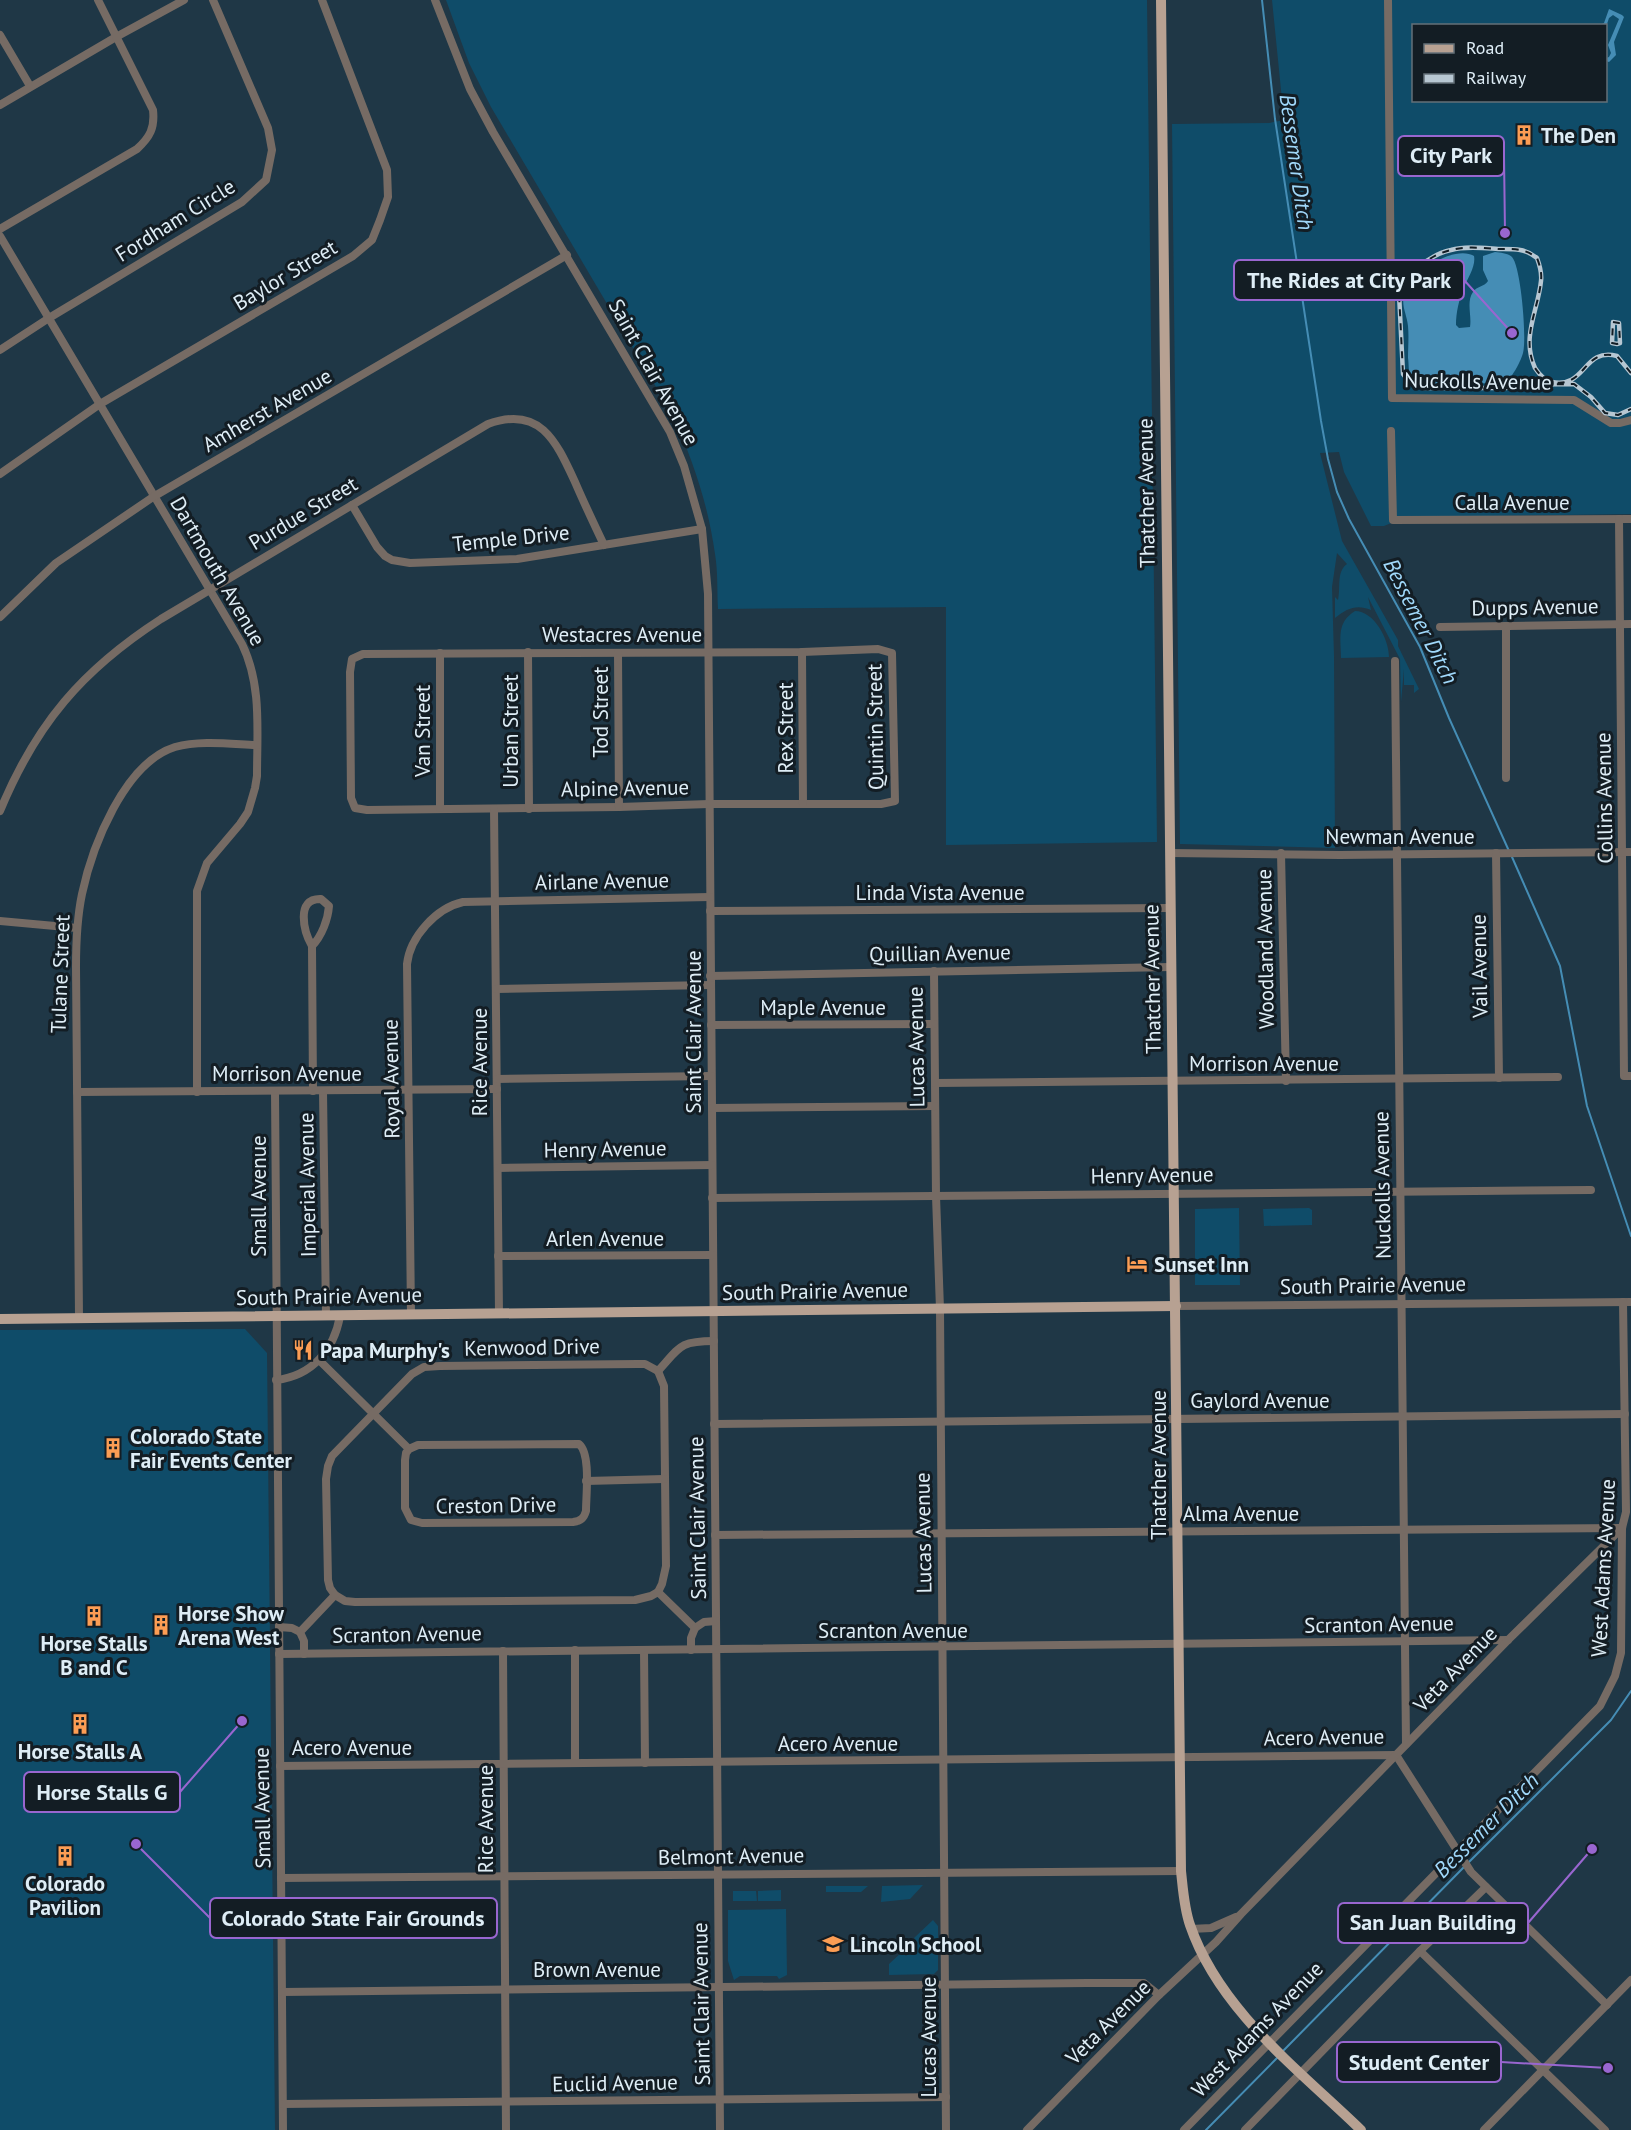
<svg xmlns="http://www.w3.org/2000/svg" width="1631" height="2130" viewBox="0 0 1631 2130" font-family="'PT Sans',sans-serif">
  <rect width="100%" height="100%" fill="#1f3746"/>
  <g fill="#0f4c69" fill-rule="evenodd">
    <path d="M446,0H1147L1157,842L946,845V607L718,609C717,591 718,572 715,554C708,504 693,460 672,414L491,107L469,63Z"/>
    <path d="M1272,0H1631V514L1406,517L1384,526H1371L1344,472L1339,452L1320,453L1342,541L1398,640V646L1419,689L1414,693V685H1404V669L1401,702L1400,659L1368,597L1371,610C1357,604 1347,608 1335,618V597L1338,600C1341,587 1336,572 1347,564L1337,553L1332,587L1334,656L1335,848L1180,844L1172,124L1269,123L1284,120ZM1414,26H1606V100H1414Z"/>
    <path d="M1355,611C1374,611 1389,639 1389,657L1341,658C1341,638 1336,623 1355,611Z"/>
    <polygon points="1239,1208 1240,1285 1195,1285 1195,1209"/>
    <polygon points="1309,1208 1312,1210 1312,1225 1264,1226 1263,1209"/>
    <polygon points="245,1329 267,1353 275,2130 0,2130 0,1330"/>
    <polygon points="923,1885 910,1899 881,1902 882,1886"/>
    <polygon points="826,1886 868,1886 861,1892 826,1892"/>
    <polygon points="781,1890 781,1901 758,1901 758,1891"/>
    <polygon points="733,1891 756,1891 757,1901 733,1901"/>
    <polygon points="786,1909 787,1975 779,1979 777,1976 740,1976 734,1980 728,1961 728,1910"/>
    <polygon points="933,1920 938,1926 938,1970 934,1974 889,1975 889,1964 902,1952 906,1956 918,1943 914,1938"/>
  </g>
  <g fill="#458db5">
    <polygon points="1609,9 1622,15 1624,17 1614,42 1616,55 1609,62 1606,61 1606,58 1609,57 1611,53 1608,45 1619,19 1613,15 1609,18 1606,27 1606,26 1600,25 1604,23"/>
    <path d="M1495,252C1501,253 1508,253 1512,257C1521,267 1527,339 1523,353C1520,363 1512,379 1503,383L1427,384C1422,383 1414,381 1411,377C1408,372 1409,364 1408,358C1408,348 1409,337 1408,326C1407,315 1401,306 1404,294C1408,274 1454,244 1474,256C1476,266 1468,278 1464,287C1459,300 1456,312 1456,325L1459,328L1470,327C1472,316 1466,302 1473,292C1477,286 1484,287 1488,281L1483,270V256Z"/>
  </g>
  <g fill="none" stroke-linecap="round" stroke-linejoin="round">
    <g stroke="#458db5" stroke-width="2">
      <polyline points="1262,0 1275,119 1321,421 1328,459 1337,492 1349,519 1420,647 1449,718 1509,851"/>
      <polyline points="1512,857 1560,966 1587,1106 1631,1236"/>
      <polyline points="1468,1863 1611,1720 1631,1691"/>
      <polyline points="1283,2051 1464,1867"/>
      <polyline points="1206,2130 1277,2058"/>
    </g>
    <g stroke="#766b64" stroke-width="8">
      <polyline points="435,0 470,89 493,132 670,432 684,466 702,529 708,594 720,2130"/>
      <polyline points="1388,0 1392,398 1574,400 1611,423 1620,423 1631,420"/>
      <polyline points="0,35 30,86"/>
      <polyline points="0,105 116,37 184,0"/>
      <path d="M0,229L137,149C150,137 155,128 153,110L98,0"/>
      <path d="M0,236L242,644C262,685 257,731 257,776L255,788L248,812L240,824L207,863L197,891V1092"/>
      <polyline points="0,350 49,318 242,202 266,180 272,150 268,128 213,0"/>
      <polyline points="1391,431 1393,520 1631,519"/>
      <polyline points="0,474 100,404 353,256 372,240 380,220 388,197 387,170 322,0"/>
      <polyline points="352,505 377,547 385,556 392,560 410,563 517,559 702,529"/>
      <polyline points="1619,519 1624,1076 1631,1076"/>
      <polyline points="0,617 56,563 153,497 567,255"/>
      <polyline points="1440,627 1631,624"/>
      <polygon points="878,649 892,653 895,801 881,804 709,804 619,807 367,810 355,808 351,798 350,672 352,659 363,654 802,652"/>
      <polyline points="528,652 529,809"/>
      <polyline points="802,652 803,804"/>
      <polyline points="440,653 440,808"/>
      <polyline points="618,653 619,807"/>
      <polyline points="1395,661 1406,1744"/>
      <polyline points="1506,778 1506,626"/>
      <polyline points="494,809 499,1314"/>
      <path d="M0,811C36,724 82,670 161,619L488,424C540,405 556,441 575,482C584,503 594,524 604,545"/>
      <polyline points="1170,853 1340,855 1631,852"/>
      <polyline points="1281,853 1286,1081"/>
      <polyline points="1496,853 1499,1078"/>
      <polyline points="710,911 1170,908"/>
      <polyline points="0,921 77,928"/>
      <path d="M312,946C322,936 328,919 329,906L321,899C295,898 304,932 312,946L313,1091"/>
      <polyline points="934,971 936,1196 940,1309 946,2130"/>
      <polyline points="710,976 1171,967"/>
      <polyline points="496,989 711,985"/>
      <polyline points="711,1025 934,1024"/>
      <polyline points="497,1079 711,1076"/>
      <polyline points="935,1083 1558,1077"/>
      <polyline points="275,1091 283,2130"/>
      <polyline points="323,1091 326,1316"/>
      <polyline points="77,1092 497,1089"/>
      <polyline points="712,1108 935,1106"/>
      <polyline points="498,1168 712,1165"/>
      <polyline points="712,1198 1591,1190"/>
      <polyline points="498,1256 713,1255"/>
      <polyline points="1176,1306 1631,1302"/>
      <path d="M411,1315L407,964C410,937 436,908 463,902L710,897"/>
      <path d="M79,1317L76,967C76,942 77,918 82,894C92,847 124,763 175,747C200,740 231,744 257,745"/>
      <path d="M319,1360L409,1449L406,1453L405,1460V1508L411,1520L422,1523L573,1522C581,1521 584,1518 586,1511C586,1495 591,1454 579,1444L418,1445L409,1449"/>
      <polyline points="658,1371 664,1386 666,1566 662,1584 658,1592"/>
      <path d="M276,1380C312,1376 334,1350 340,1316"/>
      <polyline points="714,1424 1625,1414"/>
      <polyline points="586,1481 664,1479"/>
      <polyline points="715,1535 1622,1528"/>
      <polyline points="335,1595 345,1601 355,1602 635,1600 651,1596 658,1592 695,1628 704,1622 716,1621"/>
      <polyline points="279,1627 292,1628 300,1632"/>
      <polyline points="575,1650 575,1763"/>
      <polyline points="644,1650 645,1763"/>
      <polyline points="691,1650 691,1638 695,1628"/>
      <polyline points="503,1651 506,2130"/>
      <polyline points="279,1654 1508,1640"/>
      <path d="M304,1654V1641L300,1632L335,1595L330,1588L328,1580L326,1479L328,1466L332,1456L412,1374L424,1367L440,1366L638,1364H645L658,1371C680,1347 679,1341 714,1341"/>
      <polyline points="280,1766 1396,1755 1471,1872 1607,2005"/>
      <polyline points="281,1878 1181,1871"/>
      <polyline points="1191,1929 1211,1928 1236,1917"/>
      <polyline points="1420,1951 1605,2130"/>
      <polyline points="282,1992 1087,1983 1144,1983 1159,1995"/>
      <polyline points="283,2104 946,2097"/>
      <polyline points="1027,2130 1159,1995 1216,1942 1241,1914 1508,1640 1622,1528"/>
      <polyline points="1184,2130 1600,1706 1615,1676 1621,1653 1622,1528 1626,1512 1623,1302"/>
      <polyline points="1245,2130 1420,1951 1486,1887"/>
      <polyline points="1484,2130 1631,1980"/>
    </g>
    <g stroke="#b7a192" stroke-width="10">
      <path d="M1161,0L1181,1871C1183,1889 1184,1908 1190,1925C1219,2010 1299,2070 1361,2130"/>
      <polyline points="0,1319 1176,1306"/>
    </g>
    <g stroke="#b7c7d2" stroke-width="4.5">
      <g id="rail">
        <polygon points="1613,322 1619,323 1620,343 1617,344 1612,343"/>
        <path d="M1631,373L1617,356C1583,347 1586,389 1552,382C1545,381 1539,374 1535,368C1521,337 1538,311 1541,281C1542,273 1540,266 1537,258C1525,248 1513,249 1498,249C1483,248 1465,246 1451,250C1431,254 1406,274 1399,293L1403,374C1408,382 1414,385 1424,388H1506L1515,385L1574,384L1591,397L1605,413L1618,415L1631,409"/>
      </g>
    </g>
    <use href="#rail" stroke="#131d24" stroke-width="2" stroke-dasharray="7" stroke-linecap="butt"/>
  </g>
  <defs>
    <g id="building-bare" transform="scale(1.62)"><path d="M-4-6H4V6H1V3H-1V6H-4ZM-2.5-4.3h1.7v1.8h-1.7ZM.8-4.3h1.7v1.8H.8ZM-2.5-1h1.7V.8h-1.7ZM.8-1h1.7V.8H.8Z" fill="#fc9d54" stroke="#131d24" stroke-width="2.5" paint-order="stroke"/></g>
    <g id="hotel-bare" transform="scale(1.62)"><path d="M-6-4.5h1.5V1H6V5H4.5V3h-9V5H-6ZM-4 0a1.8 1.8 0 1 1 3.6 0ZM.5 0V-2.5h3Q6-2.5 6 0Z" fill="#fc9d54" stroke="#131d24" stroke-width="2.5" paint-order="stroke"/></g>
    <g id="restaurant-bare" transform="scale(1.62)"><path d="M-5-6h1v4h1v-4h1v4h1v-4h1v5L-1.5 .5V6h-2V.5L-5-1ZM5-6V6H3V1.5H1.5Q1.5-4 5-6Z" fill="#fc9d54" stroke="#131d24" stroke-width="2.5" paint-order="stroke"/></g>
    <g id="school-bare" transform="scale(1.62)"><path d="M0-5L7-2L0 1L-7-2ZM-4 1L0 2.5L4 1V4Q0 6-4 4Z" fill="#fc9d54" stroke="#131d24" stroke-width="2.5" paint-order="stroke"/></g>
  </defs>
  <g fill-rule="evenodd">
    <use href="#building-bare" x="1524" y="135"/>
    <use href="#hotel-bare" x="1137" y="1264"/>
    <use href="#restaurant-bare" x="303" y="1350"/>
    <use href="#building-bare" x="113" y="1448"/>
    <use href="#building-bare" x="94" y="1616"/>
    <use href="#building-bare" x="161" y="1625"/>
    <use href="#building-bare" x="80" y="1724"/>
    <use href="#building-bare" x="65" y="1856"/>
    <use href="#school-bare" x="833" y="1944"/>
  </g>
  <g text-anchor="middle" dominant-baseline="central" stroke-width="6" stroke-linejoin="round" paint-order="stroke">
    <g font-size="21" font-weight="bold" fill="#deedf6" stroke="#131d24" text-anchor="start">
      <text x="1541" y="135">The Den</text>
      <text x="1154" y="1264">Sunset Inn</text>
      <text x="320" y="1350">Papa Murphy's</text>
      <text x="130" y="1436">Colorado State<tspan x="130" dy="24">Fair Events Center</tspan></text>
      <text x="178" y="1613">Horse Show<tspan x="178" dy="24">Arena West</tspan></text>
      <text x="94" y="1643" text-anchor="middle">Horse Stalls<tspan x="94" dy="24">B and C</tspan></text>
      <text x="80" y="1751" text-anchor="middle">Horse Stalls A</text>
      <text x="65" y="1883" text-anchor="middle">Colorado<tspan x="65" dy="24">Pavilion</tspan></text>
      <text x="850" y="1944">Lincoln School</text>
    </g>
    <g font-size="21" fill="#deedf6" stroke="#131d24">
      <text transform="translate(175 220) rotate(-32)">Fordham Circle</text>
      <text transform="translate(285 275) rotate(-31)">Baylor Street</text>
      <text transform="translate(654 372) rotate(61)">Saint Clair Avenue</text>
      <text transform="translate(1478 381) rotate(1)">Nuckolls Avenue</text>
      <text transform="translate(267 410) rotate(-30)">Amherst Avenue</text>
      <text transform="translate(1146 493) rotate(-91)">Thatcher Avenue</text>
      <text x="1512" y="502">Calla Avenue</text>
      <text transform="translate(303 513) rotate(-31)">Purdue Street</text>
      <text transform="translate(511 538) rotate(-6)">Temple Drive</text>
      <text transform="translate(218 571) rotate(60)">Dartmouth Avenue</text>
      <text transform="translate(1535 607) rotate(-1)">Dupps Avenue</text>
      <text x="622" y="634">Westacres Avenue</text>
      <text transform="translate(600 712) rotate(-90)">Tod Street</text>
      <text transform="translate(875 727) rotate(-91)">Quintin Street</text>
      <text transform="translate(785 728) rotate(-90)">Rex Street</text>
      <text transform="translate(422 731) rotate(-90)">Van Street</text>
      <text transform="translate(510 731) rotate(-90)">Urban Street</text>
      <text transform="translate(625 788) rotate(-1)">Alpine Avenue</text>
      <text transform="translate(1604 798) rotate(-91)">Collins Avenue</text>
      <text x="1400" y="836">Newman Avenue</text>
      <text transform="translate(602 881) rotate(-1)">Airlane Avenue</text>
      <text x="940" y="892">Linda Vista Avenue</text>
      <text transform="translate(1265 949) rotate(-91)">Woodland Avenue</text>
      <text transform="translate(940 953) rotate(-1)">Quillian Avenue</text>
      <text transform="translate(1479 966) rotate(-91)">Vail Avenue</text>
      <text transform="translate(60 974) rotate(-88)">Tulane Street</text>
      <text transform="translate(1152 979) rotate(-91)">Thatcher Avenue</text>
      <text x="823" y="1007">Maple Avenue</text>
      <text transform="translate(693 1032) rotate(-90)">Saint Clair Avenue</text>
      <text transform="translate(916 1047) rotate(-91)">Lucas Avenue</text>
      <text transform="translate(479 1062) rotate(-90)">Rice Avenue</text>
      <text x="1264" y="1063">Morrison Avenue</text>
      <text x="287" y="1073">Morrison Avenue</text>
      <text transform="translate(391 1079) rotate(-91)">Royal Avenue</text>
      <text transform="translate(605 1149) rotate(-1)">Henry Avenue</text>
      <text transform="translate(1152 1175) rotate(-1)">Henry Avenue</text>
      <text transform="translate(307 1185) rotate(-91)">Imperial Avenue</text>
      <text transform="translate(1382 1185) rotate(-91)">Nuckolls Avenue</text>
      <text transform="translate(258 1196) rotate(-90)">Small Avenue</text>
      <text x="605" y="1238">Arlen Avenue</text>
      <text transform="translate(1373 1285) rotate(-1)">South Prairie Avenue</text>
      <text transform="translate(815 1291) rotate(-1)">South Prairie Avenue</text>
      <text transform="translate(329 1296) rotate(-1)">South Prairie Avenue</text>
      <text transform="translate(532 1347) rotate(-1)">Kenwood Drive</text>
      <text x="1260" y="1400">Gaylord Avenue</text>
      <text transform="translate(1158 1465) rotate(-90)">Thatcher Avenue</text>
      <text transform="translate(496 1505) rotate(-1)">Creston Drive</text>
      <text x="1241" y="1513">Alma Avenue</text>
      <text transform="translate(697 1518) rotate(-91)">Saint Clair Avenue</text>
      <text transform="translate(923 1533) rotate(-91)">Lucas Avenue</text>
      <text transform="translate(1603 1568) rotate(-87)">West Adams Avenue</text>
      <text transform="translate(1379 1624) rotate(-1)">Scranton Avenue</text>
      <text x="893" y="1630">Scranton Avenue</text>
      <text transform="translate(407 1634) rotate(-1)">Scranton Avenue</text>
      <text transform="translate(1455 1669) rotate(-46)">Veta Avenue</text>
      <text transform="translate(1324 1737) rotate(-1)">Acero Avenue</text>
      <text x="838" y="1743">Acero Avenue</text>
      <text x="352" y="1747">Acero Avenue</text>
      <text transform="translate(262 1808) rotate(-91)">Small Avenue</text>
      <text transform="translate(485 1819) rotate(-90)">Rice Avenue</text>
      <text transform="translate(731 1856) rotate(-1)">Belmont Avenue</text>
      <text x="597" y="1969">Brown Avenue</text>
      <text transform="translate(701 2004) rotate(-91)">Saint Clair Avenue</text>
      <text transform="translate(1108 2022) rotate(-45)">Veta Avenue</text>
      <text transform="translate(1257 2029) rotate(-46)">West Adams Avenue</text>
      <text transform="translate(928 2037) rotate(-90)">Lucas Avenue</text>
      <text transform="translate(615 2083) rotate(-1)">Euclid Avenue</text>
    </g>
    <g font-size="22" font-style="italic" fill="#a0d8fa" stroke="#131d24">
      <text transform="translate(1297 162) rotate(82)">Bessemer Ditch</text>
      <text transform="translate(1421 621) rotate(63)">Bessemer Ditch</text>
      <text transform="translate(1486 1825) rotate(-45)">Bessemer Ditch</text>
    </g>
  </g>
  <path fill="none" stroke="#9966d0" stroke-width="2" d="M1505 233L1504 156M1512 333L1464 280M242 1721L180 1792M136 1844L210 1918M1592 1849L1528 1923M1608 2068L1501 2062"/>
  <g fill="#9966d0" stroke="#131d24" stroke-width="2">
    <circle cx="1505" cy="233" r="6"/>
    <circle cx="1512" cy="333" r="6"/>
    <circle cx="242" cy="1721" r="6"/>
    <circle cx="136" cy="1844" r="6"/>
    <circle cx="1592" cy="1849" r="6"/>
    <circle cx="1608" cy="2068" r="6"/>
  </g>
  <g fill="#131d24" stroke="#9966d0" stroke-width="2">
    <rect x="1398" y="136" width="106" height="40" rx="6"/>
    <rect x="1234" y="260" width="230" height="40" rx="6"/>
    <rect x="24" y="1772" width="156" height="40" rx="6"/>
    <rect x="210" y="1898" width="287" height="40" rx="6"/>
    <rect x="1338" y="1903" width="190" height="40" rx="6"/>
    <rect x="1337" y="2042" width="164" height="40" rx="6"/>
  </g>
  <g font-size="22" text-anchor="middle" font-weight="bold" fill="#deedf6">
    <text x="1451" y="163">City Park</text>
    <text x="1349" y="288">The Rides at City Park</text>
    <text x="102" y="1800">Horse Stalls G</text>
    <text x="353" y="1926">Colorado State Fair Grounds</text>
    <text x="1433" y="1930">San Juan Building</text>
    <text x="1419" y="2070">Student Center</text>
  </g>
  <rect x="1412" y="24" width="195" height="78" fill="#131d24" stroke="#647078" stroke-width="1.5"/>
  <rect x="1424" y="44" width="30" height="9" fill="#b7a192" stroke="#647078" stroke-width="1.5"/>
  <text x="1466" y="54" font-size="18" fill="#deedf6">Road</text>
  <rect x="1424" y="74" width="30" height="9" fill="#b7c7d2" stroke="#647078" stroke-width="1.5"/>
  <text x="1466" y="84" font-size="18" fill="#deedf6">Railway</text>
</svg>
